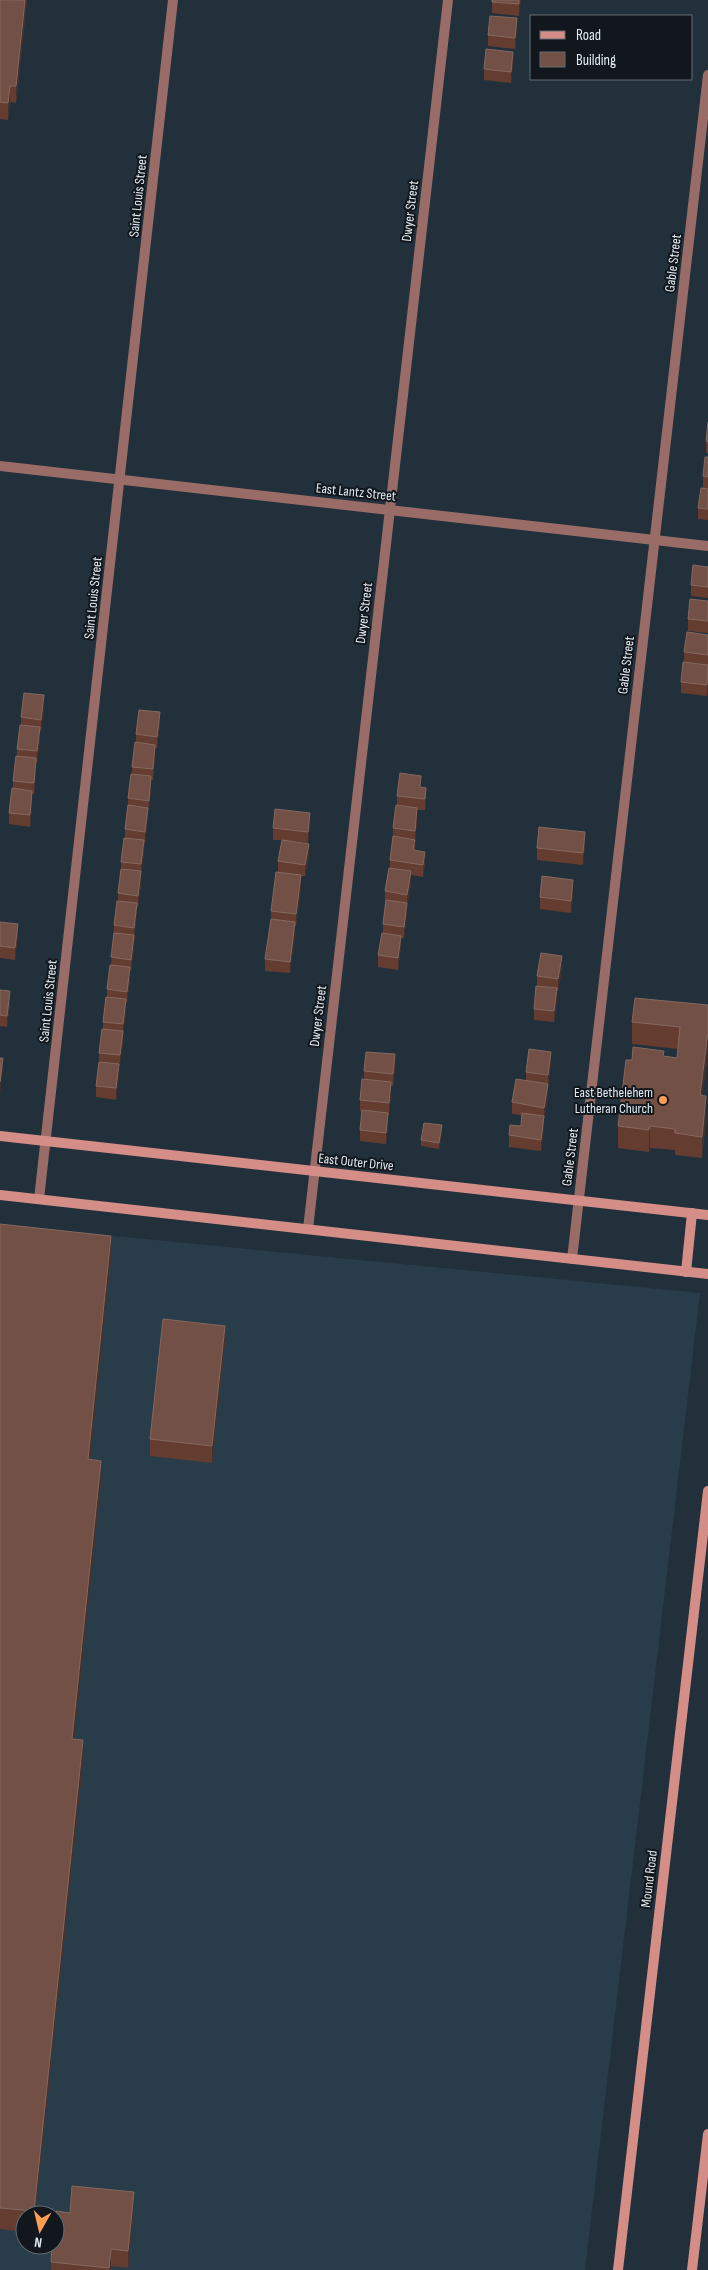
<svg xmlns="http://www.w3.org/2000/svg" width="708" height="2270" viewBox="0 0 708 2270" font-family="'Sofia Sans Condensed',sans-serif">
  <rect width="100%" height="100%" fill="#22303b"/>
  <path fill="#283c4a" fill-rule="evenodd" d="M0,1225L700,1293L585,2270H0ZM25,2215H55V2245H25Z"/>
  <g fill="none" stroke-linecap="round" stroke-linejoin="round">
    <g stroke="#996c67" stroke-width="10">
      <polyline points="0,466 708,546"/>
      <polyline points="39,1199 173,0"/>
      <polyline points="308,1229 448,0"/>
      <polyline points="572,1259 708,75"/>
    </g>
    <g stroke="#d58e87" stroke-width="10">
      <polyline points="0,1136 708,1215"/>
      <polyline points="0,1195 708,1274"/>
      <polyline points="686,1272 692,1213"/>
      <polyline points="618,2270 708,1491"/>
      <polyline points="692,2270 708,2134"/>
    </g>
  </g>
  <g fill="#653d30">
    <polygon points="0,0 27,0 16,103 10,102 8,120 0,119"/>
    <polygon points="492,0 521,0 519,16 492,13"/>
    <polygon points="517,30 515,49 488,46 488,35"/>
    <polygon points="513,64 511,83 484,80 484,69"/>
    <polygon points="708,422 708,453 706,453 706,441"/>
    <polygon points="708,457 708,489 703,488 703,476"/>
    <polygon points="708,489 708,520 698,519 698,508"/>
    <polygon points="708,567 708,598 691,596 691,585"/>
    <polygon points="708,601 708,633 688,631 688,619"/>
    <polygon points="708,635 708,687 707,696 681,693 681,682 684,663 684,652"/>
    <polygon points="44,707 41,731 40,731 40,738 37,763 36,763 36,770 34,794 32,794 32,802 30,827 9,824 9,813 13,789 13,781 17,756 17,749 21,725 21,717"/>
    <polygon points="160,724 157,748 155,748 155,756 153,780 151,780 151,788 148,812 145,844 144,843 144,851 141,876 141,883 138,907 137,907 134,947 131,971 130,971 130,979 127,1003 126,1003 126,1011 123,1035 123,1043 119,1067 119,1075 116,1100 96,1097 96,1086 99,1062 99,1053 103,1029 103,1022 107,997 107,989 111,965 114,925 118,901 118,893 121,869 121,862 125,838 125,829 128,805 128,798 132,774 132,767 136,742 136,734"/>
    <polygon points="421,787 426,800 425,810 417,810 417,819 415,842 415,850 425,864 423,877 411,875 411,883 407,906 407,915 404,938 401,938 401,947 398,970 378,967 378,955 383,933 383,924 385,903 385,891 390,868 390,860 393,836 393,828 397,805 397,796"/>
    <polygon points="310,824 308,843 289,841 309,856 305,876 301,876 301,887 296,926 295,926 295,934 290,973 265,971 265,959 271,919 271,911 278,872 278,861 282,840 273,840 273,828"/>
    <polygon points="585,844 583,865 537,860 537,848"/>
    <polygon points="573,892 571,913 540,909 540,897"/>
    <polygon points="0,922 18,935 15,960 0,958"/>
    <polygon points="562,968 558,991 557,991 557,1000 554,1022 534,1020 534,1009 537,986 537,976"/>
    <polygon points="0,990 10,1003 7,1027 0,1026"/>
    <polygon points="708,1005 702,1096 706,1118 702,1158 675,1155 675,1150 650,1148 649,1152 618,1148 618,1126 632,1060 664,1056 677,1058 678,1049 632,1044 632,1022"/>
    <polygon points="551,1064 548,1086 548,1096 544,1119 544,1128 541,1151 509,1147 509,1135 521,1126 522,1115 512,1114 512,1102 526,1081 526,1072"/>
    <polygon points="395,1066 393,1086 391,1086 391,1094 389,1115 388,1115 388,1125 386,1144 360,1141 360,1130 362,1112 360,1111 360,1100 364,1079 364,1071"/>
    <polygon points="442,1131 439,1149 421,1146 421,1140"/>
    <polygon points="0,1224 111,1258 90,1460 101,1482 74,1739 83,1761 35,2215 25,2215 25,2232 0,2229"/>
    <polygon points="225,1343 212,1463 150,1456 150,1439"/>
    <polygon points="134,2209 128,2268 111,2266 111,2270 51,2270 51,2262 70,2213"/>
  </g>
  <g fill="#45302b">
    <polygon points="25,0 27,0 16,103 16,86"/>
    <polygon points="519,0 521,0 519,16"/>
    <polygon points="517,18 517,30 515,49 515,38"/>
    <polygon points="513,52 513,64 511,83 511,72"/>
    <polygon points="10,86 10,102 8,120 8,103"/>
    <polygon points="708,675 708,687 707,696 707,685"/>
    <polygon points="44,695 44,707 41,731 41,720"/>
    <polygon points="160,712 160,724 157,748 157,737"/>
    <polygon points="40,727 40,738 37,763 37,751"/>
    <polygon points="155,745 155,756 153,780 153,769"/>
    <polygon points="36,758 36,770 34,794 34,783"/>
    <polygon points="151,776 151,788 149,812 149,801"/>
    <polygon points="426,788 426,800 425,810 425,799"/>
    <polygon points="32,791 32,802 30,827 30,815"/>
    <polygon points="148,808 148,819 145,844 145,832"/>
    <polygon points="417,808 417,819 415,842 415,831"/>
    <polygon points="310,813 310,824 308,843 308,832"/>
    <polygon points="585,832 585,844 583,865 583,853"/>
    <polygon points="144,840 144,851 141,876 141,864"/>
    <polygon points="309,844 309,856 305,876 305,865"/>
    <polygon points="425,852 425,864 423,877 423,865"/>
    <polygon points="141,871 141,883 138,907 138,896"/>
    <polygon points="411,871 411,883 407,906 407,895"/>
    <polygon points="301,875 301,887 296,926 296,914"/>
    <polygon points="573,880 573,892 571,913 571,901"/>
    <polygon points="137,903 137,915 134,939 134,928"/>
    <polygon points="407,903 407,915 404,938 404,927"/>
    <polygon points="295,922 295,934 290,973 290,962"/>
    <polygon points="18,924 18,935 15,960 15,948"/>
    <polygon points="134,935 134,947 131,971 131,960"/>
    <polygon points="401,936 401,947 398,970 398,958"/>
    <polygon points="562,956 562,968 558,991 558,979"/>
    <polygon points="130,967 130,979 127,1003 127,992"/>
    <polygon points="557,988 557,1000 554,1022 554,1011"/>
    <polygon points="10,991 10,1003 7,1027 7,1016"/>
    <polygon points="126,999 126,1011 123,1035 123,1024"/>
    <polygon points="123,1031 123,1043 120,1067 120,1055"/>
    <polygon points="708,1032 708,1054 700,1117 700,1095"/>
    <polygon points="551,1052 551,1064 548,1086 548,1075"/>
    <polygon points="395,1054 395,1066 393,1086 393,1074"/>
    <polygon points="3,1058 3,1070 0,1094 0,1082"/>
    <polygon points="119,1064 119,1075 116,1100 116,1088"/>
    <polygon points="391,1082 391,1094 389,1115 389,1103"/>
    <polygon points="548,1084 548,1096 544,1119 544,1108"/>
    <polygon points="706,1096 706,1118 702,1158 702,1137"/>
    <polygon points="388,1113 388,1125 386,1144 386,1133"/>
    <polygon points="544,1116 544,1128 541,1151 541,1140"/>
    <polygon points="442,1125 442,1131 439,1149 439,1143"/>
    <polygon points="650,1126 650,1148 649,1152 649,1130"/>
    <polygon points="111,1236 111,1258 88,1481 88,1459"/>
    <polygon points="225,1326 225,1343 212,1463 212,1446"/>
    <polygon points="101,1461 101,1482 72,1760 72,1739"/>
    <polygon points="83,1740 83,1761 35,2215 34,2215"/>
    <polygon points="134,2192 134,2209 128,2268 128,2251"/>
    <polygon points="111,2249 111,2270 109,2270"/>
  </g>
  <g fill="#735045" stroke="#846860">
    <polygon points="0,0 25,0 16,86 10,86 8,103 0,102"/>
    <polygon points="492,0 519,0 519,4 492,2"/>
    <polygon points="490,16 517,18 515,38 488,35"/>
    <polygon points="486,49 513,52 511,72 484,69"/>
    <polygon points="708,422 708,442 706,441"/>
    <polygon points="705,457 708,457 708,477 703,476"/>
    <polygon points="701,488 708,489 708,509 698,508"/>
    <polygon points="693,565 708,567 708,587 691,585"/>
    <polygon points="690,599 708,601 708,621 688,619"/>
    <polygon points="687,632 708,635 708,655 684,652"/>
    <polygon points="683,662 708,665 707,685 681,682"/>
    <polygon points="24,693 44,695 41,720 21,717"/>
    <polygon points="139,710 160,712 157,737 136,734"/>
    <polygon points="20,725 40,727 37,751 17,749"/>
    <polygon points="135,742 155,745 153,769 132,767"/>
    <polygon points="16,756 36,758 34,783 13,781"/>
    <polygon points="400,773 421,776 420,787 426,788 425,799 397,796"/>
    <polygon points="131,774 151,776 149,801 128,798"/>
    <polygon points="12,788 32,791 30,815 9,813"/>
    <polygon points="128,805 148,808 145,832 125,829"/>
    <polygon points="396,805 417,808 415,831 393,828"/>
    <polygon points="275,809 310,813 308,832 273,828"/>
    <polygon points="539,827 585,832 583,853 537,848"/>
    <polygon points="393,836 415,840 413,850 425,852 423,865 390,860"/>
    <polygon points="124,838 144,840 141,864 121,862"/>
    <polygon points="282,840 309,844 305,865 278,861"/>
    <polygon points="389,868 411,871 407,895 385,891"/>
    <polygon points="121,869 141,871 138,896 118,893"/>
    <polygon points="276,872 301,875 296,914 271,911"/>
    <polygon points="542,876 573,880 571,901 540,897"/>
    <polygon points="386,900 407,903 404,927 383,924"/>
    <polygon points="117,901 137,903 134,928 114,925"/>
    <polygon points="271,919 295,922 290,962 265,959"/>
    <polygon points="0,922 18,924 15,948 0,946"/>
    <polygon points="114,933 134,935 131,960 111,957"/>
    <polygon points="382,933 401,936 398,958 378,955"/>
    <polygon points="541,953 562,956 558,979 537,976"/>
    <polygon points="110,965 130,967 127,992 107,989"/>
    <polygon points="536,986 557,988 554,1011 534,1009"/>
    <polygon points="0,990 10,991 7,1016 0,1015"/>
    <polygon points="106,997 126,999 123,1024 103,1022"/>
    <polygon points="635,998 708,1005 708,1032 700,1095 706,1096 702,1137 675,1133 675,1129 650,1126 649,1130 618,1126 626,1060 632,1060 633,1047 664,1051 663,1056 677,1058 680,1027 632,1022"/>
    <polygon points="102,1029 123,1031 120,1055 99,1053"/>
    <polygon points="529,1049 551,1052 548,1075 526,1072"/>
    <polygon points="366,1052 395,1054 393,1074 364,1071"/>
    <polygon points="0,1058 3,1058 0,1082"/>
    <polygon points="99,1062 119,1064 116,1088 96,1086"/>
    <polygon points="362,1079 391,1082 389,1103 360,1100"/>
    <polygon points="516,1079 548,1084 544,1108 512,1102"/>
    <polygon points="362,1110 388,1113 386,1133 360,1130"/>
    <polygon points="522,1113 544,1116 541,1140 509,1135 510,1125 521,1126"/>
    <polygon points="424,1123 442,1125 439,1143 421,1140"/>
    <polygon points="0,1224 111,1236 88,1459 101,1461 72,1739 83,1740 34,2211 0,2208"/>
    <polygon points="163,1319 225,1326 212,1446 150,1439"/>
    <polygon points="72,2186 134,2192 128,2251 111,2249 109,2268 51,2262 52,2245 55,2245 56,2211 70,2213"/>
  </g>
  <circle fill="#fc9d54" stroke="#11171c" stroke-width="2" cx="663" cy="1100" r="5"/>
  <g text-anchor="middle" dominant-baseline="central" stroke-width="4" stroke-linejoin="round" paint-order="stroke">
    <g font-size="14" fill="#e3ecf4" stroke="#11171c">
      <text transform="translate(138 196) rotate(-84)">Saint Louis Street</text>
      <text transform="translate(410 211) rotate(-83)">Dwyer Street</text>
      <text transform="translate(673 263) rotate(-83)">Gable Street</text>
      <text transform="translate(356 492) rotate(6)">East Lantz Street</text>
      <text transform="translate(93 598) rotate(-84)">Saint Louis Street</text>
      <text transform="translate(364 613) rotate(-83)">Dwyer Street</text>
      <text transform="translate(626 665) rotate(-83)">Gable Street</text>
      <text transform="translate(48 1001) rotate(-84)">Saint Louis Street</text>
      <text transform="translate(318 1016) rotate(-83)">Dwyer Street</text>
      <text transform="translate(570 1157) rotate(-83)">Gable Street</text>
      <text transform="translate(356 1162) rotate(6)">East Outer Drive</text>
      <text transform="translate(649 1879) rotate(-83)">Mound Road</text>
    </g>
    <g font-size="14" fill="#e3ecf4" stroke="#11171c" text-anchor="end">
      <text x="653" y="1092">East Bethelehem<tspan x="653" dy="16">Lutheran Church</tspan></text>
    </g>
  </g>
  <rect x="530" y="15" width="162" height="65" fill="#11171c" stroke="#656c72"/>
  <rect x="540" y="31" width="25" height="8" fill="#d58e87" stroke="#656c72"/>
  <text x="576" y="40" font-size="15" fill="#e3ecf4">Road</text>
  <rect x="540" y="52" width="25" height="15" fill="#735045" stroke="#656c72"/>
  <text x="576" y="65" font-size="15" fill="#e3ecf4">Building</text>
  <g transform="translate(40 2230) rotate(188)"><circle r="24" fill="#11171c" stroke="#656c72"/>
  <path d="M0-4L9 19L0 12L-9 19Z" fill="#fc9d54"/>
  <text y="-8" font-size="14" font-weight="bold" text-anchor="middle" fill="#e3ecf4">N</text>
  </g>
</svg>
